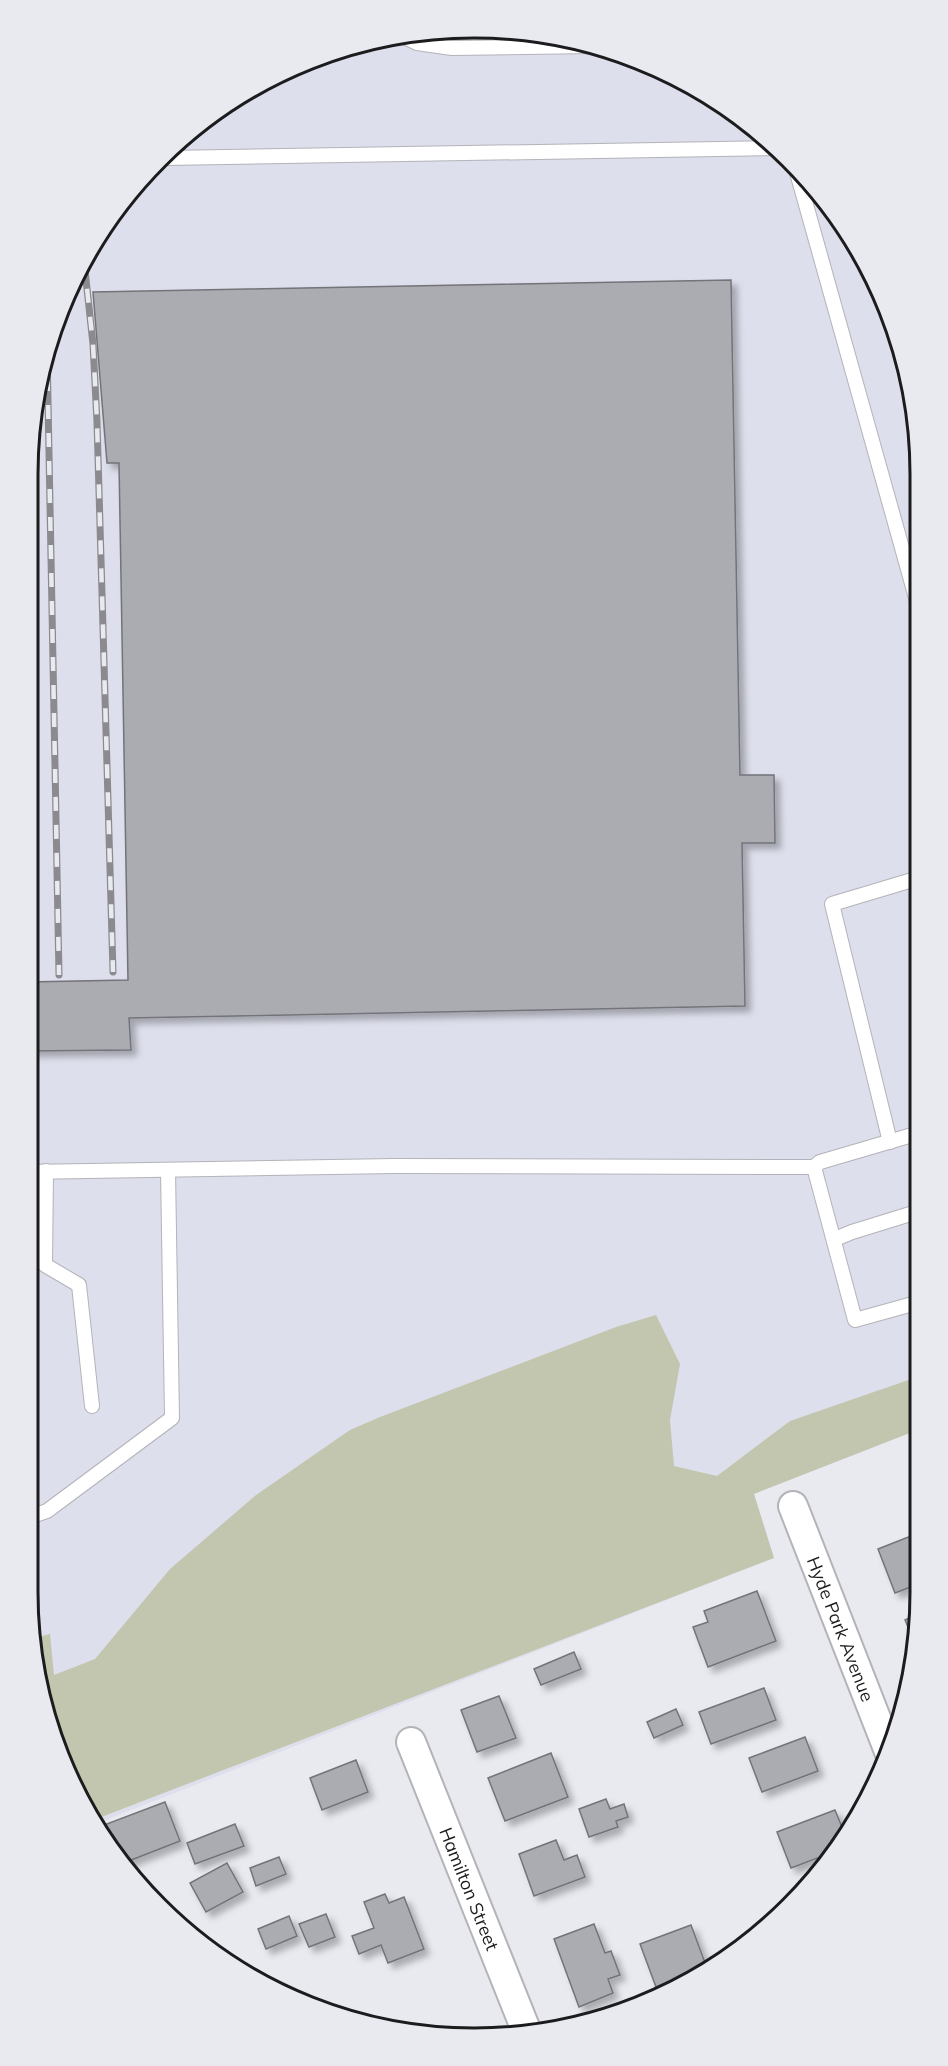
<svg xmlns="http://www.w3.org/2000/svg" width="948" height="2066" viewBox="0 0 948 2066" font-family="Mulish,sans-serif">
  <defs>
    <filter id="shadow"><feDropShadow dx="5.5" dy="5.5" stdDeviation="3" flood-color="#0004"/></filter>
  </defs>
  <rect width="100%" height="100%" fill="#e9eaf0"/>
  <polygon fill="#dddfec" points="474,27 561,36 645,61 746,119 828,202 887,303 917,415 920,1429 754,1494 774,1558 93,1825 87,1815 51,1736 27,1592 27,474 36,387 61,303 102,226 158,158 225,103 303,61 386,36"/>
  <polygon fill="#c3c6ae" points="656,1315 680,1364 670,1420 674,1466 717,1476 790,1421 920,1376 920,1429 754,1494 774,1558 91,1821 51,1736 35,1638 50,1634 54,1675 95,1659 170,1569 256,1495 350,1430 380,1417 616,1327"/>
  <g fill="#abacb2" stroke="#737379" stroke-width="1.5" filter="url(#shadow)">
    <polygon points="731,280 740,775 774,775 775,843 742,843 745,1006 129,1018 131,1050 27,1051 27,982 128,980 119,463 107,463 93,292"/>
    <polygon points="921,1532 921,1583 895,1593 878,1549"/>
    <polygon points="757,1591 776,1641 708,1667 693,1627 708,1622 704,1611"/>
    <polygon points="919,1614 916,1646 905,1620"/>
    <polygon points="574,1652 581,1669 541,1685 534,1669"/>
    <polygon points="764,1688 776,1720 711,1744 699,1712"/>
    <polygon points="499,1696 516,1738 477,1752 461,1710"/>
    <polygon points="676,1709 683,1725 654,1738 647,1722"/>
    <polygon points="805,1737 818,1771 762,1792 749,1758"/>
    <polygon points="551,1753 568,1797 505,1821 488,1778"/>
    <polygon points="356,1760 368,1792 322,1810 310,1778"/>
    <polygon points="606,1799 610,1809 624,1804 628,1817 616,1821 618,1827 589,1837 579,1809"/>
    <polygon points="165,1802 180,1841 121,1864 96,1828"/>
    <polygon points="835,1810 844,1832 831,1853 791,1868 777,1832"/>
    <polygon points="235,1824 244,1846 195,1864 187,1843"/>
    <polygon points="556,1840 564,1860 577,1855 585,1877 534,1896 519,1854"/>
    <polygon points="279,1857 286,1874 256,1886 250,1868"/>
    <polygon points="227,1863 243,1892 206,1912 190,1883"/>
    <polygon points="385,1894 389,1903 404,1897 424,1949 388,1963 381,1945 359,1954 352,1936 374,1928 364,1902"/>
    <polygon points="326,1914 335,1937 309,1947 299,1924"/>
    <polygon points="289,1916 297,1936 266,1949 258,1929"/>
    <polygon points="594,1924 605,1953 611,1951 620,1975 608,1979 613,1993 579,2007 554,1939"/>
    <polygon points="691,1925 707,1968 656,1987 640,1944"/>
  </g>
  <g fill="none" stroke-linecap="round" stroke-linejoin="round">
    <g stroke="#b3b3b9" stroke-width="16">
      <g id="lane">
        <polyline points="398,34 417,43 452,48 595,46"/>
        <polyline points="165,158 775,148"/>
        <polyline points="796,169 918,605"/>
        <polyline points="890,1142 832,904 919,878"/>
        <polyline points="814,1167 855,1320 920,1302"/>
        <polyline points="46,1171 45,1265 79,1285 92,1406"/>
        <polyline points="27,1172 394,1166 814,1167 820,1162 919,1133"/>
        <polyline points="835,1239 852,1232 920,1211"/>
        <polyline points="27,1518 47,1511 172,1418 168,1170"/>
      </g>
    </g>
    <g stroke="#b3b3b9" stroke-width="32">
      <g id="street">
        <path id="s1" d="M793,1506L890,1754"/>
        <path id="s2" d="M411,1742L528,2035"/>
      </g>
    </g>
    <use href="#lane" stroke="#fff" stroke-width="14"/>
    <use href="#street" stroke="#fff" stroke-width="28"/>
    <g stroke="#8b8b8f" stroke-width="7">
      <g id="rail">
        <polyline points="84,261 93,344 97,422 113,972"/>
        <polyline points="47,349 59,975"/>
        <polyline points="27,701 31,979"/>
      </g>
    </g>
    <use href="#rail" stroke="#e9eaf0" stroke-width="4.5" stroke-dasharray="14" stroke-linecap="butt"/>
  </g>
  <g text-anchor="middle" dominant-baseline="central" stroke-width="5" stroke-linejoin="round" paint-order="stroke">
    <g font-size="18" fill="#1c1c1e" stroke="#e9eaf0">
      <text stroke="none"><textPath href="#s1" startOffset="132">Hyde Park Avenue</textPath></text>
      <text stroke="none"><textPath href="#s2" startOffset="158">Hamilton Street</textPath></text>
    </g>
  </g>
  <path d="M0 0H948V2066H0ZM474 38H474A436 436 0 0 1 910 474V1592A436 436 0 0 1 474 2028H474A436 436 0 0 1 38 1592V474A436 436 0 0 1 474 38Z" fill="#e9eaf0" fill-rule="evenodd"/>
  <path fill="none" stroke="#1c1c1e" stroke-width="3" d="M474 38H474A436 436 0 0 1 910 474V1592A436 436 0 0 1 474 2028H474A436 436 0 0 1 38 1592V474A436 436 0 0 1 474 38Z"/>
</svg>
